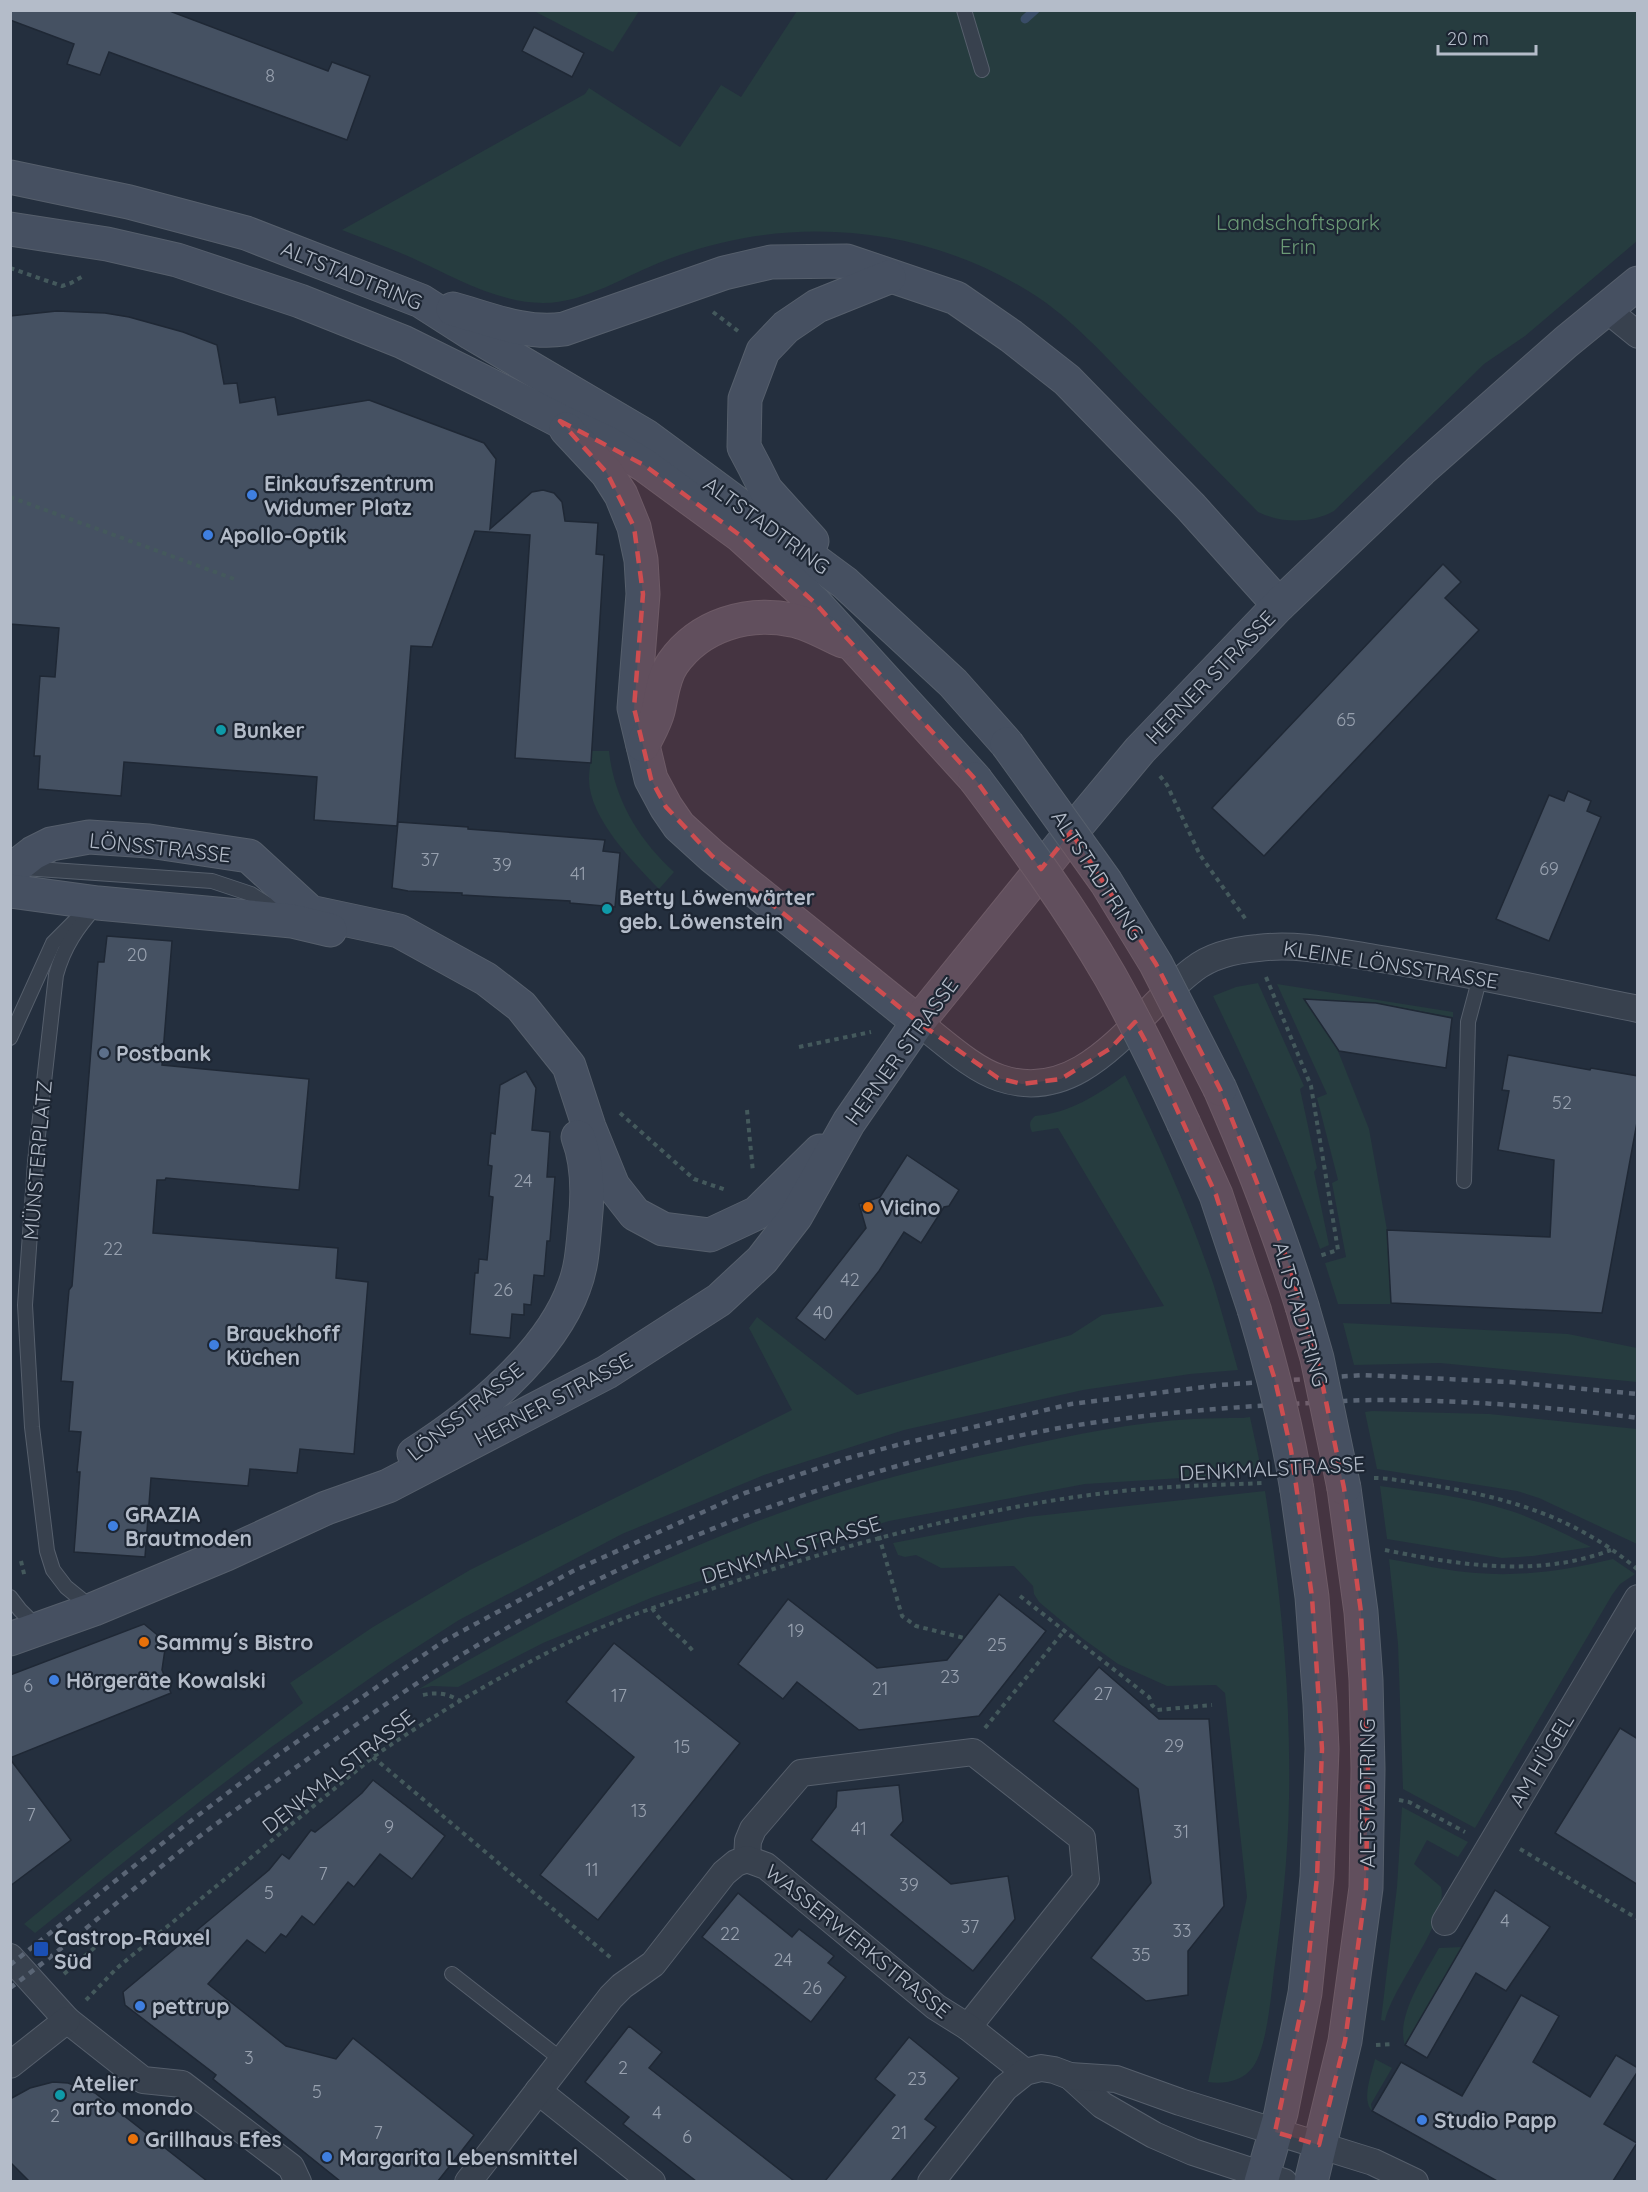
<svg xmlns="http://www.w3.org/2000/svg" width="1648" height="2192" viewBox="0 0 1648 2192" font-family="Quicksand,sans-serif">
  <rect width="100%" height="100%" fill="#242f3e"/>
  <g fill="#263c3f">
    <polygon points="534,11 639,11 613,52"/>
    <path d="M797,11H1637V241L1525,336L1484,364L1334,511C1311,524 1281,523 1258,512C1218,471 1177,430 1137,389C1104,355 1072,319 1033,294C923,224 786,213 666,260C626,275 586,303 543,303C494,302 453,276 410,257C388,247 365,239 342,230L585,94L589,88L680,147L721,85L741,97Z"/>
    <path d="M592,751H609C614,799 639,840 674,872L659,889C634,863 589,818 589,779C589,770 591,760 592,751Z"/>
    <path d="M1258,983L1304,1086L1300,1089L1317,1168L1314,1172L1329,1245L1320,1249C1291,1162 1253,1079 1213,996L1236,987Z"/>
    <polygon points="1277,984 1453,1012 1453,1017 1376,1003 1305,1001 1336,1046 1369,1129 1387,1230 1392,1304 1338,1304 1325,1263 1346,1257 1332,1183 1338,1180 1317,1098 1327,1094"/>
    <path d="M1125,1075C1159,1144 1190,1213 1214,1286C1222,1313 1230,1342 1238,1370L1190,1374L1083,1390L904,1430L764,1475L622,1534L459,1620L389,1665L270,1748L203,1799L35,1933L24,1924L116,1848L303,1703L290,1683L373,1627L470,1570L792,1410L749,1328L757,1317L857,1395L1071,1335L1102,1315L1164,1306L1058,1128L1032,1132C1029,1125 1029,1121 1035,1116C1070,1113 1097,1095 1125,1075Z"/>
    <polygon points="1343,1323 1568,1334 1637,1348 1637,1382 1440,1363 1354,1365"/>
    <polygon points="1372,1411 1489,1414 1637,1429 1637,1544 1539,1498 1517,1491 1377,1469 1365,1412"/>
    <path d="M1250,1417L1262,1473L1085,1484L889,1521L759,1561L653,1597L543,1643L458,1687L432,1686L419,1689C540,1617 666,1553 799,1506C866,1482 936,1465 1005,1450C1065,1437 1131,1422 1193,1419C1210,1418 1226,1418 1243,1418Z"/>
    <path d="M1380,1486C1423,1492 1469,1497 1511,1511C1538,1520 1565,1534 1591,1547L1533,1556L1502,1558L1387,1539Z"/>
    <path d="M1265,1491C1281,1593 1291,1695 1289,1799C1288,1856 1282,1914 1274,1971C1271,1996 1267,2047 1253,2067C1242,2082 1224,2084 1208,2082L1247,1897L1225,1693L1216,1685L1167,1686L1118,1664L1082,1638L1039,1602L1034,1594L1033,1586L1014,1566L941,1568L916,1555L905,1557L898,1555L893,1543L1027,1517Z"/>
    <path d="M1389,1559C1418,1564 1447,1571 1476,1573C1522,1577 1568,1570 1613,1559L1635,1574L1620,1584L1612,1595L1475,1828L1403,1789L1398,1644Z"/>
    <path d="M1402,1807L1468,1842L1458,1857L1427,1840L1414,1864L1441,1887C1449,1922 1394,1982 1385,2021L1381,2020L1397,1887Z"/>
    <path d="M1462,1947L1405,2045C1395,2017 1426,1972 1439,1948Z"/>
    <path d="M1375,2059L1392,2068L1371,2104L1372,2111C1361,2099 1372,2073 1375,2059Z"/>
  </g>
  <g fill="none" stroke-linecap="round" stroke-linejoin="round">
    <polyline stroke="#394c67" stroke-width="9" points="1025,19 1035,10"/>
  </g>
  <g fill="#455162" stroke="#1f2835" stroke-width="1.5">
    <polygon points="10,10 167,10 328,71 332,62 370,76 347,140 109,52 100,75 67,64 74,44 10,20"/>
    <polygon points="534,27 584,53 572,77 522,51"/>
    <polygon points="57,311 105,313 129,317 183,332 217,345 224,384 237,383 240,403 275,397 278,415 369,400 484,443 496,459 490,529 532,492 543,490 554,493 562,502 565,521 598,523 596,554 604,555 591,763 515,758 530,535 475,531 432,647 411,646 397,826 314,820 317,777 124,762 121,796 38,789 40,756 34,756 40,676 55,677 59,628 10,624 10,316"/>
    <polygon points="1443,564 1461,582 1445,598 1479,630 1264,856 1212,808"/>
    <polygon points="1568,791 1591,801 1587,811 1601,817 1549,941 1496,919 1549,795 1564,801"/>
    <polygon points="398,822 468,827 468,829 605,840 603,851 620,853 615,907 570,903 570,901 462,895 462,893 408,891 392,888"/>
    <polygon points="107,936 172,941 162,1065 309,1079 299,1190 166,1178 165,1180 157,1180 153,1233 338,1248 336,1278 368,1282 354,1454 300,1449 297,1473 250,1469 248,1486 151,1478 145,1557 74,1552 80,1472 77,1472 81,1432 69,1431 73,1382 61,1381 69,1290 72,1286 98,962 104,962"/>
    <polygon points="1304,999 1376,1003 1452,1018 1446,1068 1339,1051"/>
    <polygon points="1508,1055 1590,1070 1591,1068 1638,1076 1638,1117 1602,1313 1391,1303 1387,1230 1550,1237 1554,1160 1498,1150 1509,1091 1502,1090"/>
    <polygon points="526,1071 536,1088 532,1130 550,1132 547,1177 555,1177 550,1241 547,1241 544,1276 534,1275 531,1305 524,1304 524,1315 512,1314 510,1338 470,1334 475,1273 478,1273 479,1259 487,1260 493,1197 489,1196 492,1166 488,1165 491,1133 495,1134 500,1085"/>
    <polygon points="907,1155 959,1190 949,1206 944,1207 921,1243 904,1232 879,1271 825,1340 796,1318 866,1228 859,1204 880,1197"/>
    <polygon points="999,1594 1046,1631 979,1716 859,1730 797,1682 783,1699 738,1664 788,1599 877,1668 947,1660"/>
    <polygon points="144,1624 166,1642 162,1670 171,1693 10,1758 10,1675"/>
    <polygon points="614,1643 740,1743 598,1920 540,1875 634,1757 566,1702"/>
    <polygon points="1099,1667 1159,1719 1209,1719 1224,1906 1188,1951 1188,1995 1146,2001 1091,1958 1151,1883 1138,1789 1053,1721"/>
    <polygon points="1620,1728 1638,1739 1638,1885 1555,1833"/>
    <polygon points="10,1759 71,1840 10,1886"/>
    <polygon points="373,1780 445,1836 412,1879 380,1854 354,1887 348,1882 314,1925 302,1916 286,1937 281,1934 265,1953 247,1940 208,1984 286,2046 336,2059 353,2038 474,2135 438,2181 340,2181 213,2079 216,2075 125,2005 123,1992 269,1870 282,1854 289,1859 311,1830 315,1832 334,1817 362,1793"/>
    <polygon points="899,1785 903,1821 891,1835 951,1884 1008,1876 1015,1919 973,1971 811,1840 836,1807 837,1791"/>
    <polygon points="1495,1890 1550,1927 1506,1991 1476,1973 1427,2058 1405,2045"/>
    <polygon points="738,1893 792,1937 799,1929 834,1956 828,1963 846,1977 811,2022 702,1937"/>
    <polygon points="1521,1995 1559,2016 1533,2062 1590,2097 1616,2055 1638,2068 1638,2071 1604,2124 1637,2143 1613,2181 1497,2181 1372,2111 1401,2062 1462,2096"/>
    <polygon points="629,2026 662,2052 649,2068 794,2181 696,2181 623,2124 629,2117 585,2082"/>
    <polygon points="909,2037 959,2078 925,2119 936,2127 891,2181 825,2181 895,2095 875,2079"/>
    <polygon points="53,2082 68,2083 95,2093 207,2181 29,2181 10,2162 10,2099 30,2088"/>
  </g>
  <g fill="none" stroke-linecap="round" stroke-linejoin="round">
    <g stroke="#565f6c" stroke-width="16">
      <g id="lane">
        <polyline points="964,10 982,70"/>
        <polyline points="23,868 212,881 251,894 276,910"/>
        <polyline points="10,1038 53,943 75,921"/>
        <polyline points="1464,1181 1468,1022 1480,977"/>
        <polyline points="10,1597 20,1610 39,1629"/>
        <path d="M93,1609L66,1587L53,1570L47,1551L32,1427L25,1305L35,1162L56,975C64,946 77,928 97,905"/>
        <polyline points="452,1974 562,2060"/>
      </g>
    </g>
    <g stroke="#565f6c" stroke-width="28">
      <g id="street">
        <polyline points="1606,309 1638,335"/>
        <path d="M918,1022C942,1040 972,1069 1000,1078C1085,1107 1136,1012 1194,969C1212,955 1235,950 1258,948C1297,943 1336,952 1375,958C1463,972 1550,991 1638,1009"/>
        <polyline points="747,1859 748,1841 753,1829 801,1773 973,1752 1082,1838 1086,1879 968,2027"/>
        <polyline points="1445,1922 1638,1598"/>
        <polyline points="10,1957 67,2020 143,2080 182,2084 291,2167 298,2182"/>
        <polyline points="10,2065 67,2020"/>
        <polyline points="1070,2076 1102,2105 1154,2135 1193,2152 1284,2182"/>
        <polyline points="538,2091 652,2182"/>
        <polyline points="468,2182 611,1997 622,1986 653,1964 724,1873 736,1863 747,1859 766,1866 936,2007 968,2027 1025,2072"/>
        <polyline points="931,2182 1005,2088 1025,2072 1041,2068 1054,2070 1070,2076 1116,2079 1180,2102 1373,2162 1415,2182"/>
      </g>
    </g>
    <g stroke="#565f6c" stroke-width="35">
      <g id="secondary">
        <polyline points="10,177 129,202 246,233 421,301 471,333 646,436 845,583 953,683 1007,744"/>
        <polyline points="10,229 107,244 177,260 300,301 403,342 504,392 560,421 608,443 644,465 741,536 815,603 975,779"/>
        <path d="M453,309C489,319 526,335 564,329L724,273L771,262L847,261L956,298L1011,336L1067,380L1191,507L1279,605"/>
        <polyline points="566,429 607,473 621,495 634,527 641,560 643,594 634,708 651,779 666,807 679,826 712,856 918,1022"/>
        <polyline points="812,541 766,490 754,466 744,447 745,399 763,351 786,327 817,306 889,277"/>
        <path d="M643,745C648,734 655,723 658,711C662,695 663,677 673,663C700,625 747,611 792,620C809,623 827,634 843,641"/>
        <polyline points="10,871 33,853 51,844 89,837 149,841 249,856 310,912 399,931 486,979 521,1006 569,1066 589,1127 613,1186 635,1214 663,1229 710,1235 757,1213 820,1151"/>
        <polyline points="10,891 98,903 292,921 330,930"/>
        <path d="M1220,1089C1251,1160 1279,1232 1302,1306"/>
        <polyline points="1184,1124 1216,1195 1254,1309"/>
        <path d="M414,1454C474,1416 550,1354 574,1287C582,1267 583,1244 585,1223C588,1196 588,1163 578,1137"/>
        <polyline points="10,1639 94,1609 226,1554 326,1508 388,1486 607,1372 719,1300 762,1260 796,1216 849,1122 918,1022 1075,828 1140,750 1279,605 1421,470 1566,342 1638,283"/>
        <polyline points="1261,2182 1281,2113 1305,1993 1317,1877 1322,1749 1320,1704 1312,1597 1297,1490"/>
        <polyline points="1311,2182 1345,2041 1366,1888 1368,1769 1366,1680 1361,1612 1344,1488"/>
      </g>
    </g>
    <g stroke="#44595c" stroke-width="4" stroke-dasharray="4.5 4.5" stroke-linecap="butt">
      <polyline points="10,268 62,286 71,283 85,275"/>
      <polyline points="713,312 738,331"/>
      <polyline points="10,497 237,580"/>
      <polyline points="1160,776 1167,785 1200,855 1247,921"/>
      <polyline points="1266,977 1311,1086 1338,1250 1319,1256"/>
      <polyline points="799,1047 871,1032"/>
      <polyline points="747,1110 753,1172"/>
      <polyline points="620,1113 694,1179 726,1190"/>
      <path d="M1374,1478C1390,1478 1407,1482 1424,1484C1503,1496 1575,1516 1637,1569"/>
      <polyline points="879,1536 902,1616 916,1626 964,1638"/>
      <path d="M1385,1550C1460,1565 1537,1578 1611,1550"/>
      <polyline points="21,1561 25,1578"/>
      <polyline points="1020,1596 1149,1697 1152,1705 1157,1710 1212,1705"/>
      <path d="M652,1608C663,1626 680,1635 693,1651"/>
      <path d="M423,1695C437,1692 447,1693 460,1701"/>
      <polyline points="985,1728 1064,1631"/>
      <polyline points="373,1757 611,1958"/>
      <polyline points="1399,1800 1409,1802 1465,1832"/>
      <polyline points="1520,1849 1638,1919"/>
      <polyline points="64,1974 107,1937"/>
      <path d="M86,2000L117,1968L373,1757C435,1714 501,1675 569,1642C620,1617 676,1600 730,1583C857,1541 988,1506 1122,1491C1169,1486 1217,1485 1264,1483"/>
      <polyline points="1376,2045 1392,2044"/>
    </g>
    <use href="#lane" stroke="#38414e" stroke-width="14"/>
    <use href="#street" stroke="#38414e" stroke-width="26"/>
    <use href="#secondary" stroke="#465061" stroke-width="33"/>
    <g stroke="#5a6575" stroke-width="4.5" stroke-dasharray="6 6" stroke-linecap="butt">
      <polyline points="10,1965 184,1826 279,1754 444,1641 573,1571 745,1493 848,1458 901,1444 1071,1404 1220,1385 1363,1375 1510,1382 1638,1394"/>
      <path d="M10,1988C73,1941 131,1890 192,1842C235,1809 280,1779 323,1748C377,1710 431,1672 488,1639C640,1549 806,1486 978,1445C1079,1420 1185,1410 1289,1404C1318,1403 1348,1400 1378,1400C1465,1400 1552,1407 1638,1418"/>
    </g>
    <g stroke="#565f6c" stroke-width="35" stroke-linecap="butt">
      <g id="secondary-bridge">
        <polyline points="1007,744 1106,882 1156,964 1220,1089"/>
        <path d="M975,779C1023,843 1070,907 1110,976C1137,1024 1161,1073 1184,1124"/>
        <polyline points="1302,1306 1317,1358 1344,1488"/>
        <path d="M1254,1309C1272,1369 1287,1428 1297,1490"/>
      </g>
    </g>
    <use href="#secondary-bridge" stroke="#465061" stroke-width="33"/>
  </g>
  <path fill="#ce4d50" fill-opacity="0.2" stroke="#ce4d50" stroke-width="4.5" stroke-dasharray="12 8" stroke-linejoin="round" d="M560,421L644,465L741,536L815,603L975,779L1041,869L1071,832L1156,964L1220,1089L1289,1264L1317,1358L1344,1488L1361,1612L1368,1769L1366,1888L1345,2041L1319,2145L1275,2132L1305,1993L1317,1877L1322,1749L1312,1597L1291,1450L1275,1380L1216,1195L1149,1048L1135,1022L1111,1048L1061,1079L1022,1084L998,1078L918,1022L712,856L666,807L651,779L634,708L643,594L634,527L607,473Z"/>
  <g fill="#3f7fe0" stroke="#1d2633" stroke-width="2">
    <circle cx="252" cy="495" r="6"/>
    <circle cx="208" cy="535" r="6"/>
    <circle cx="214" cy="1345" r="6"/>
    <circle cx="113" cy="1526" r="6"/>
    <circle cx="54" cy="1680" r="6"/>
    <circle cx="140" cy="2006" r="6"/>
    <circle cx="1422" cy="2120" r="6"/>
    <circle cx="327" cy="2157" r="6"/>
  </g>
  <g fill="#0f9aa8" stroke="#1d2633" stroke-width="2">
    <circle cx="221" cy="730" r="6"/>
    <circle cx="607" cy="909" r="6"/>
    <circle cx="60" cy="2095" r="6"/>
  </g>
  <circle fill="#5c6f8a" stroke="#1d2633" stroke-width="2" cx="104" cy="1053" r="6"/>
  <g fill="#e8710a" stroke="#1d2633" stroke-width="2">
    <circle cx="868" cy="1207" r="6"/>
    <circle cx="144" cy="1642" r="6"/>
    <circle cx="133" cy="2139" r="6"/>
  </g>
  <rect fill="#1a4fb4" stroke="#1d2633" stroke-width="2" x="33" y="1941" width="16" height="16" rx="3"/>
  <g text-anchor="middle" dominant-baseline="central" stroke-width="4.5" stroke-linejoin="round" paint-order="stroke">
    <g font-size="18" fill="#98a1af">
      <text x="270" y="75">8</text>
      <text x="1346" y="719">65</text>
      <text x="430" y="859">37</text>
      <text x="502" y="864">39</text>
      <text x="1549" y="868">69</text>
      <text x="578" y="873">41</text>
      <text x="137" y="954">20</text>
      <text x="1562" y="1102">52</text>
      <text x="523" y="1180">24</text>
      <text x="113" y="1248">22</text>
      <text x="850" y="1279">42</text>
      <text x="503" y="1289">26</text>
      <text x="823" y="1312">40</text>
      <text x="796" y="1630">19</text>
      <text x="997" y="1644">25</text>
      <text x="950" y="1676">23</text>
      <text x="28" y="1685">6</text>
      <text x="880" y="1688">21</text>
      <text x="1103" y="1693">27</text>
      <text x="619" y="1695">17</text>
      <text x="1174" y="1745">29</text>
      <text x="682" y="1746">15</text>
      <text x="639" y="1810">13</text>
      <text x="31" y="1814">7</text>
      <text x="389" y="1826">9</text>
      <text x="859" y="1828">41</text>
      <text x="1181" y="1831">31</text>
      <text x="592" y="1869">11</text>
      <text x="323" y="1873">7</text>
      <text x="909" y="1884">39</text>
      <text x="269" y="1892">5</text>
      <text x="1505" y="1920">4</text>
      <text x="970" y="1926">37</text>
      <text x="1182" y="1930">33</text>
      <text x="730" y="1933">22</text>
      <text x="1141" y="1954">35</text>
      <text x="783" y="1959">24</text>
      <text x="812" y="1987">26</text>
      <text x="249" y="2057">3</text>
      <text x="623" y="2067">2</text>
      <text x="917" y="2078">23</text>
      <text x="317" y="2091">5</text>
      <text x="657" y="2112">4</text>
      <text x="55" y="2115">2</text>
      <text x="378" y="2132">7</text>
      <text x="899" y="2132">21</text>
      <text x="687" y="2136">6</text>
    </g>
    <g font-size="21" fill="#6b9a76" stroke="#1d2633">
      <text x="1298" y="222">Landschaftspark<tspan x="1298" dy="24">Erin</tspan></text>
    </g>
    <g font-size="21" fill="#b4bcc9" stroke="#1d2633">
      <text transform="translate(352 275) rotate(22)">ALTSTADTRING</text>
      <text transform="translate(767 525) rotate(36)">ALTSTADTRING</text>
      <text transform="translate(1210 677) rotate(-46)">HERNER STRASSE</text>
      <text transform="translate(160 847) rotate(6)">LÖNSSTRASSE</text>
      <text transform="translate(1098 875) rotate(57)">ALTSTADTRING</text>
      <text transform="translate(1391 964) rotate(9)">KLEINE LÖNSSTRASSE</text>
      <text transform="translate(901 1051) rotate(-54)">HERNER STRASSE</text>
      <text transform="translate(37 1160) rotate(-85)">MÜNSTERPLATZ</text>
      <text transform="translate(1301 1314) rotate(74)">ALTSTADTRING</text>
      <text transform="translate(553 1399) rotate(-28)">HERNER STRASSE</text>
      <text transform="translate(465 1411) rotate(-39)">LÖNSSTRASSE</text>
      <text transform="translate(1272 1468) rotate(-3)">DENKMALSTRASSE</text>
      <text transform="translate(791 1549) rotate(-17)">DENKMALSTRASSE</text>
      <text transform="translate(1541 1760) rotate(-59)">AM HÜGEL</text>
      <text transform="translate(338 1771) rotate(-38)">DENKMALSTRASSE</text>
      <text transform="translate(1367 1793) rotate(-90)">ALTSTADTRING</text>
      <text transform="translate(858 1941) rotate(39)">WASSERWERKSTRASSE</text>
    </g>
    <g font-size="21" font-weight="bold" fill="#b4bcc9" stroke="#1d2633" text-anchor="start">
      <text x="264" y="483">Einkaufszentrum<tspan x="264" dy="24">Widumer Platz</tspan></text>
      <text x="220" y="535">Apollo-Optik</text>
      <text x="233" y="730">Bunker</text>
      <text x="619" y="897">Betty Löwenwärter<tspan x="619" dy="24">geb. Löwenstein</tspan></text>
      <text x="116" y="1053">Postbank</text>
      <text x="880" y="1207">Vicino</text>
      <text x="226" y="1333">Brauckhoff<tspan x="226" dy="24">Küchen</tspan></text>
      <text x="125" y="1514">GRAZIA<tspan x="125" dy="24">Brautmoden</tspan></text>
      <text x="156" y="1642">Sammy´s Bistro</text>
      <text x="66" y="1680">Hörgeräte Kowalski</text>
      <text x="54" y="1937">Castrop-Rauxel<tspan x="54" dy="24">Süd</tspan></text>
      <text x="152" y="2006">pettrup</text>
      <text x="72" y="2083">Atelier<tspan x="72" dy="24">arto mondo</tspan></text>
      <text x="1434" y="2120">Studio Papp</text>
      <text x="145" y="2139">Grillhaus Efes</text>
      <text x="339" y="2157">Margarita Lebensmittel</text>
    </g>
  </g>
  <rect width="1648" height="2192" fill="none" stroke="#b4bcc9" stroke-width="24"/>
  <path d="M1438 45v9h98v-9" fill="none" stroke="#b4bcc9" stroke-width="3"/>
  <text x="1447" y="45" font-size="18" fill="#b4bcc9" stroke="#1d2633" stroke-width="4.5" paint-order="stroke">20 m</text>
</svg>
